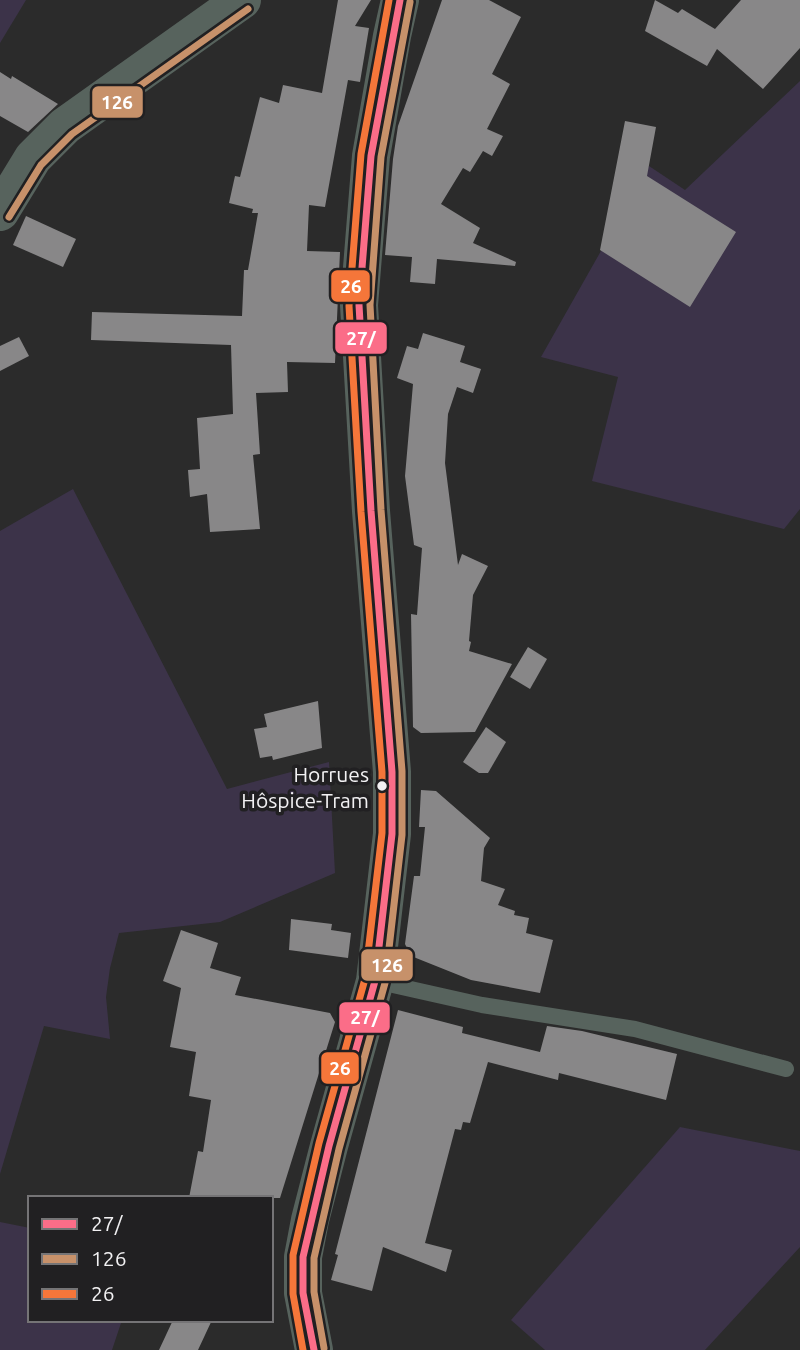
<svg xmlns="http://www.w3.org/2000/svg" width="800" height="1350" viewBox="0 0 800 1350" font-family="Ubuntu,sans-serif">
  <rect width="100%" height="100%" fill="#2b2b2b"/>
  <g fill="#3c3349">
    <polygon points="0,0 26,0 0,43"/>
    <polygon points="800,81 800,509 784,529 592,481 618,377 541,357 649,166 685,190"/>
    <polygon points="73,489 227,789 329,762 335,873 220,922 119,933 110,968 106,997 110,1039 44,1026 0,1174 0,531"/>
    <polygon points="680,1127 800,1151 800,1247 705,1350 545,1350 511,1320"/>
    <polygon points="0,1222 30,1228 30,1320 122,1320 112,1350 0,1350"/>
  </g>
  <g fill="#888788">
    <polygon points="338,0 371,0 355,26 369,28 360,82 348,80 325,207 309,205 307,251 340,252 335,363 287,362 288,392 256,393 260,454 253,455 260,529 210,532 207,494 190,497 188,470 200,469 197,418 233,414 231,345 91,340 92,312 242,316 244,270 248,270 258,213 252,213 253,209 229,203 235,176 240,177 260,97 279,103 283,85 322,93"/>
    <polygon points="442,0 489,0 521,17 492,74 510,84 487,129 503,136 492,156 483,151 470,172 463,168 441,204 480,228 473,243 516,262 515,266 437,259 435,284 410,282 412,257 385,255 393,159 398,126"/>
    <polygon points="655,0 678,13 682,9 715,29 741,0 800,0 800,48 763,89 717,49 707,66 645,31"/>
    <polygon points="0,72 11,79 12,76 58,104 28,132 0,116"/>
    <polygon points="625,121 656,127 647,176 736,232 690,307 600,250"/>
    <polygon points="26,216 76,239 63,267 13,245"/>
    <polygon points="423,333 465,346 460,362 481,369 473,393 457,387 448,414 445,463 458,565 462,554 488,566 473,595 469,641 471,642 469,651 512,664 475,732 421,733 413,727 411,614 417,615 422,548 414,545 405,476 413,384 397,378 407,346 418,349"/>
    <polygon points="19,337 29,356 0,371 0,346"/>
    <polygon points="528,647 547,659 530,689 510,677"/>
    <polygon points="318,701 322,748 273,760 272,756 260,758 254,729 267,727 264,714"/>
    <polygon points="486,727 506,742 488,773 479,773 463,762"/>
    <polygon points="421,790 436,791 490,838 484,848 481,881 505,889 498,905 515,911 514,915 529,918 526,933 553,940 540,993 471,980 411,956 405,944 414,876 420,876 425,827 419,827"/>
    <polygon points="291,919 332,924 331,930 351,933 348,958 289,950"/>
    <polygon points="181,930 218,943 210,968 241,977 235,995 330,1013 335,1022 280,1198 189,1198 198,1151 203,1152 211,1100 189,1096 196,1052 170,1047 181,988 163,981"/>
    <polygon points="398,1010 463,1027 462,1033 540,1052 547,1026 582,1031 677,1054 666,1100 559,1073 558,1080 488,1062 470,1123 463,1122 461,1130 455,1129 425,1243 452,1250 446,1272 383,1247 372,1291 331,1280 338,1255 335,1254"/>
    <polygon points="173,1320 212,1320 198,1350 159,1350"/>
  </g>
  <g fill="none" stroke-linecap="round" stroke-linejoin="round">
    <polyline stroke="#57635d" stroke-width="16" points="375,981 482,1005 635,1029 786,1069"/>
    <g stroke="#57635d" stroke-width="38">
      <polyline points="0,212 33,158 65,126 242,0"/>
      <polyline points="314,1350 303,1293 303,1257 310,1220 329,1146 375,981 392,834 392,772 371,511 359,305 371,156 392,36 400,0"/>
    </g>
    <g stroke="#212022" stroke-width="12">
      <polyline id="bus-1" points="314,1350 303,1293 303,1257 329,1146 375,981 392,834 392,772 371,511 359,305 371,156 400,0"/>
    </g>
    <g stroke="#212022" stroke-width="12">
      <g id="bus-2">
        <polyline points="9,217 41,165 72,134 248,9"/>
        <polyline points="324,1348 314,1292 314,1258 339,1149 385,983 402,835 402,771 381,510 370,305 381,157 410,2"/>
      </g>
    </g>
    <g stroke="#212022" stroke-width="12">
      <polyline id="bus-3" points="303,1350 293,1294 293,1255 319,1143 365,979 382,833 382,772 361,512 349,306 361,154 389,0"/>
    </g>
    <use href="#bus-1" stroke="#fb6d88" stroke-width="7"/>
    <use href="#bus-2" stroke="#c7916a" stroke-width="7"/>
    <use href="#bus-3" stroke="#f5763a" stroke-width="7"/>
  </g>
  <circle fill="#f2f1f3" stroke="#212022" stroke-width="2.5" cx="382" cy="786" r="6"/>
  <g text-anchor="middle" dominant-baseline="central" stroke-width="7" stroke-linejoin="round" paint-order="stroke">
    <g font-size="21" fill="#f2f1f3" stroke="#212022" text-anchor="end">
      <text x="369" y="774">Horrues<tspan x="369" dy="26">Hôspice-Tram</tspan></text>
    </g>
  </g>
  <g stroke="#212022" stroke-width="2.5">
    <rect x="91" y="85" width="53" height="34" rx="7" fill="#c7916a"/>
    <rect x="330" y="269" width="41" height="34" rx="7" fill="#f5763a"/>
    <rect x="334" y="321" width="54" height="34" rx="7" fill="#fb6d88"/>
    <rect x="360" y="948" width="54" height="34" rx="7" fill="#c7916a"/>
    <rect x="338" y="1001" width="53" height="33" rx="7" fill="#fb6d88"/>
    <rect x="320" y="1051" width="40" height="34" rx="7" fill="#f5763a"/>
  </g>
  <g font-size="19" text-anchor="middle" font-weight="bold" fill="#fff">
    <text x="117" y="109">126</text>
    <text x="351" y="293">26</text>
    <text x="361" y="345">27/</text>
    <text x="387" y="972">126</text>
    <text x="365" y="1024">27/</text>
    <text x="340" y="1075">26</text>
  </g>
  <rect x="28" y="1196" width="245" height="126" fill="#212022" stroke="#757476" stroke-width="2"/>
  <rect x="42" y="1219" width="35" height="10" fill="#fb6d88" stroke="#757476" stroke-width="2"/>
  <text x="91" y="1231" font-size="21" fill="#f2f1f3">27/</text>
  <rect x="42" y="1254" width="35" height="10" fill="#c7916a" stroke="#757476" stroke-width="2"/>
  <text x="91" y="1266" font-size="21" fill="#f2f1f3">126</text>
  <rect x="42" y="1289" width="35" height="10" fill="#f5763a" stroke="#757476" stroke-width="2"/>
  <text x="91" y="1301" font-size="21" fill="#f2f1f3">26</text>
</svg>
